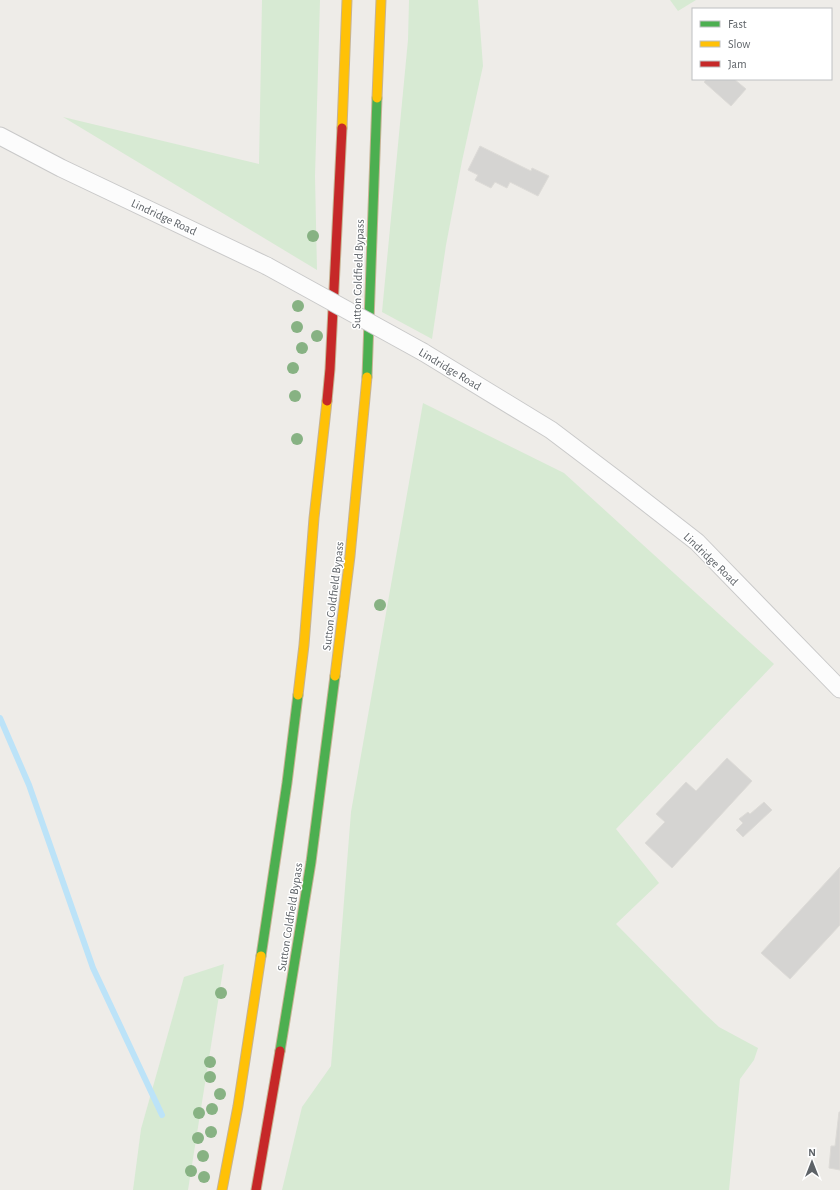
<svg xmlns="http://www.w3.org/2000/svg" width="840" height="1190" viewBox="0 0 840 1190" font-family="'Alegreya Sans',sans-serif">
  <rect width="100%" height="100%" fill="#eeece8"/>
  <g fill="#d7ead3">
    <polygon points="262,0 320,0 315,176 317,270 63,117 259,164"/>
    <polygon points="409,0 478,0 483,66 462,161 446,245 432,339 382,312 408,40"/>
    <polygon points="670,0 696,0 678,11"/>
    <polygon points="423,403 564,473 774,664 616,829 659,883 616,924 704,1013 719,1027 758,1048 754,1060 740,1079 729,1190 282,1190 302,1107 331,1066 351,812"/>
    <polygon points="224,964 188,1190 133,1190 141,1129 184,977"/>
  </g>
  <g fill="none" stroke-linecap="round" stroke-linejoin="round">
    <polyline stroke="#bce3f8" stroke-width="6" points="0,718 29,785 93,968 162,1115"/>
  </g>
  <g fill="#d5d4d2" stroke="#dddbd7">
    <polygon points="707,79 734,79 746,89 731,106 704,82"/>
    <polygon points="480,146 531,171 532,168 549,176 538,196 510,182 507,188 495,182 491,188 475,180 478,175 468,170"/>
    <polygon points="727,758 752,781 672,868 645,843 665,822 656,814 686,782 696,791"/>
    <polygon points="764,802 772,810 743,837 736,830 743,823 739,819 748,812 750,814"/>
    <polygon points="840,867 840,925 790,979 761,953"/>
    <polygon points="839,1112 840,1112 840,1170 829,1168 831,1146 835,1146"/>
  </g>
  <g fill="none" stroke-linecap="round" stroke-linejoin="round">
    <g stroke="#c9c9c9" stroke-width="19">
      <g id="street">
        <polyline points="0,136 61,168 267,266"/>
        <polyline points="423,352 551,430 625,486 697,542 840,689"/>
      </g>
    </g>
    <g stroke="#c6b394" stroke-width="11">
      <g id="fast">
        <polyline points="367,377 377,98"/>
        <polyline points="261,956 287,783 298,695"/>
        <polyline points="280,1051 311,862 335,676"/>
      </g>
    </g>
    <g stroke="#c6b394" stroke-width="11">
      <g id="slow">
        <polyline points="377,98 381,0"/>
        <polyline points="342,128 347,0"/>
        <polyline points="335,676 350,556 367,377"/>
        <polyline points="298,695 304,645 314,518 327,401"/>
        <polyline points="222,1190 238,1106 261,956"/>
      </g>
    </g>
    <g stroke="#c6b394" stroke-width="11">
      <g id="jam">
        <polyline points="327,401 330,369 342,128"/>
        <polyline points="256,1190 280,1051"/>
      </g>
    </g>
    <use href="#street" stroke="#fcfcfc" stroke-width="17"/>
    <use href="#fast" stroke="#4caf50" stroke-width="9"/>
    <use href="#slow" stroke="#ffc107" stroke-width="9"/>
    <use href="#jam" stroke="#c62828" stroke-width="9"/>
    <g stroke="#c9c9c9" stroke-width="19" stroke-linecap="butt">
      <polyline id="street-bridge" points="267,266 423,352"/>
    </g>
    <use href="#street-bridge" stroke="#fcfcfc" stroke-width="17"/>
  </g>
  <g fill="#87b283">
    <circle cx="313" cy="236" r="6"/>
    <circle cx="298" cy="306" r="6"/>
    <circle cx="297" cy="327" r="6"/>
    <circle cx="317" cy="336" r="6"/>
    <circle cx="302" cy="348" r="6"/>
    <circle cx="293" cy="368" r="6"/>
    <circle cx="295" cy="396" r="6"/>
    <circle cx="297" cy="439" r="6"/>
    <circle cx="380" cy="605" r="6"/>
    <circle cx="221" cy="993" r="6"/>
    <circle cx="210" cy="1062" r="6"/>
    <circle cx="210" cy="1077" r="6"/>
    <circle cx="220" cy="1094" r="6"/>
    <circle cx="212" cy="1109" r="6"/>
    <circle cx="199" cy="1113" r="6"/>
    <circle cx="211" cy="1132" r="6"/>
    <circle cx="198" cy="1138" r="6"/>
    <circle cx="203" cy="1156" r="6"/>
    <circle cx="191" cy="1171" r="6"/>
    <circle cx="204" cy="1177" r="6"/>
  </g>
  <g text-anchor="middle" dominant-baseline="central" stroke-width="3" stroke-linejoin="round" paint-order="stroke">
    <g font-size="12" fill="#5d6267" stroke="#fff">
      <text transform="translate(164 217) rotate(25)">Lindridge Road</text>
      <text transform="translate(358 274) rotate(-88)">Sutton Coldfield Bypass</text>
      <text transform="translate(450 369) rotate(31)">Lindridge Road</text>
      <text transform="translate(711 559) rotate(44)">Lindridge Road</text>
      <text transform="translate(333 596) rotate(-83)">Sutton Coldfield Bypass</text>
      <text transform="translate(290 917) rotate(-81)">Sutton Coldfield Bypass</text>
    </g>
  </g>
  <rect x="692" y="8" width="140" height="72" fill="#ffffff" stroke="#bec0c2"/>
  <rect x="700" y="21" width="20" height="6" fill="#4caf50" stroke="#bec0c2"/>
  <text x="728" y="28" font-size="12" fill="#5d6267">Fast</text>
  <rect x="700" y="41" width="20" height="6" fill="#ffc107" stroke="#bec0c2"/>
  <text x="728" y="48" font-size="12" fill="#5d6267">Slow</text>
  <rect x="700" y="61" width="20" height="6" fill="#c62828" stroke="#bec0c2"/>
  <text x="728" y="68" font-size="12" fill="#5d6267">Jam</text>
  <g transform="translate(812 1162)" stroke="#ffffff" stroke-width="3" paint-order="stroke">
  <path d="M0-3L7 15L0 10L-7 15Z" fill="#5d6267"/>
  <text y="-6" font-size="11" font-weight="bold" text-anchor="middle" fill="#5d6267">N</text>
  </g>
</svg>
